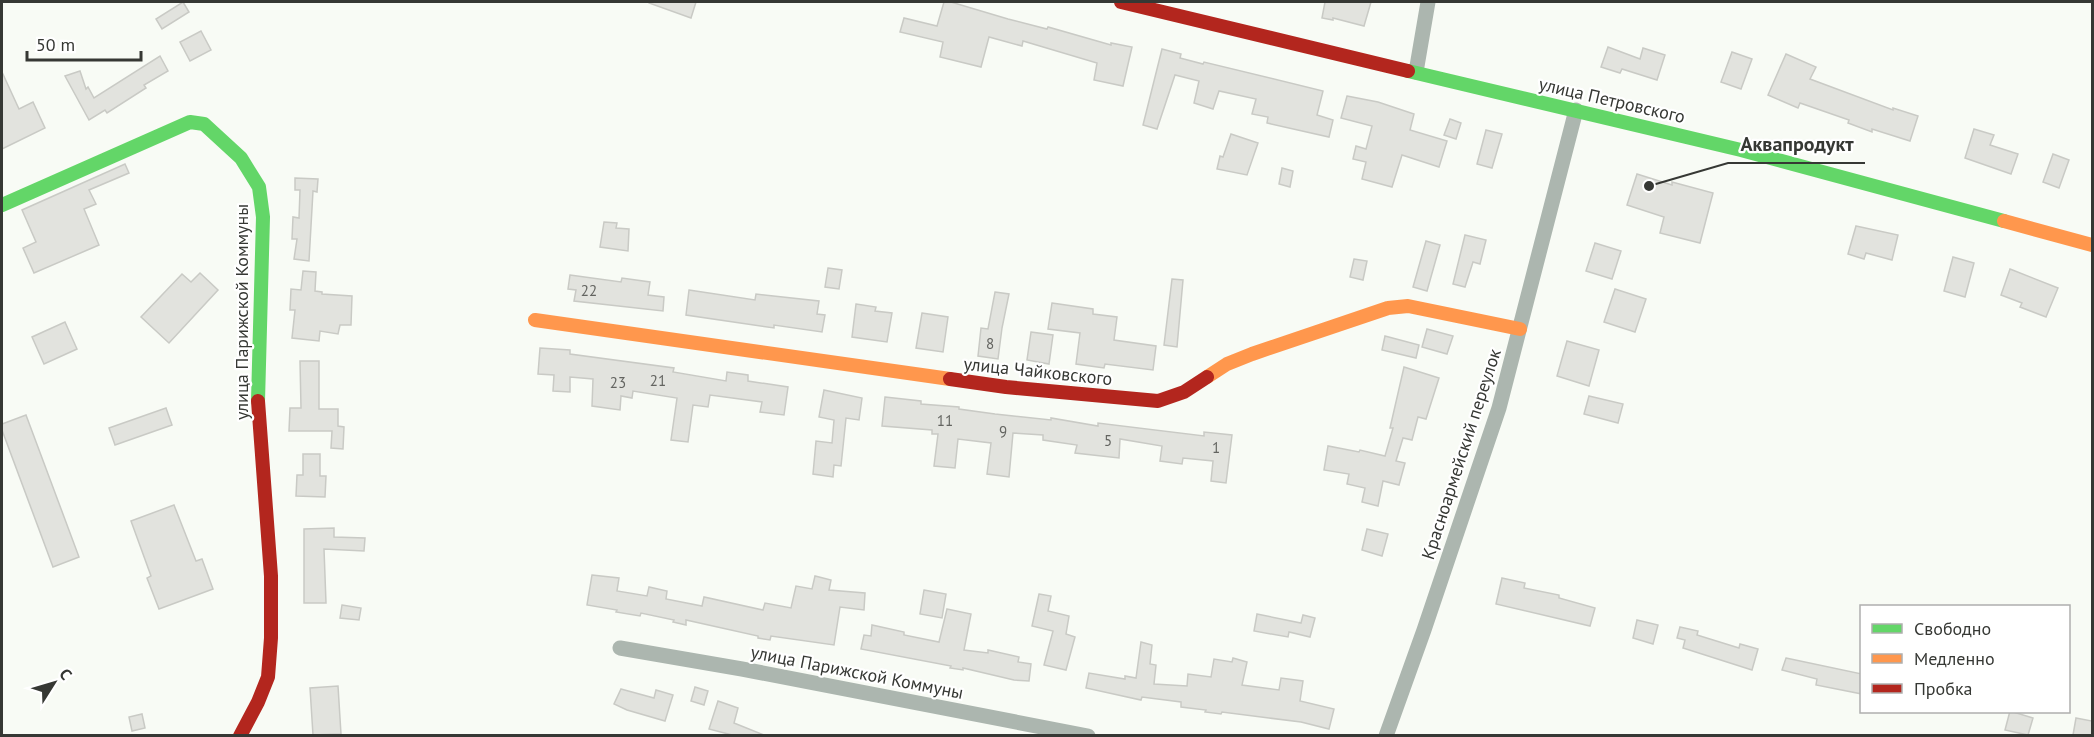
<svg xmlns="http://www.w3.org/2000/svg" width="2094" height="737" viewBox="0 0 2094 737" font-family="'PT Sans',sans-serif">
  <rect width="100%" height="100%" fill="#f8fbf5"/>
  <g fill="#e2e3de" stroke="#c9cac5" stroke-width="1.5">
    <polygon points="183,2 189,12 162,29 156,19"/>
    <polygon points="649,2 696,2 691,18 649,3"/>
    <polygon points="944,2 951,2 1008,19 1047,29 1048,27 1111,45 1111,43 1132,47 1123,86 1094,80 1097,63 1023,41 1022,46 989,37 981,67 940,57 943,42 900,32 904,18 937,26"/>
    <polygon points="1325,2 1371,2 1364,26 1333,18 1333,20 1322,18"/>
    <polygon points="201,31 211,50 190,61 180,42"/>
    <polygon points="1608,47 1640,59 1643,48 1665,55 1657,80 1622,69 1620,73 1601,67"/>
    <polygon points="1162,49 1181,54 1180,58 1203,64 1204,62 1323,91 1317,115 1333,120 1329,137 1267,123 1268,117 1252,114 1256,99 1219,91 1213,109 1194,103 1199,81 1175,75 1157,129 1143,125"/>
    <polygon points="1732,52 1752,59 1741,89 1721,82"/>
    <polygon points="1786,54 1816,67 1810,79 1893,110 1893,108 1918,116 1910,141 1872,129 1872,132 1848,123 1849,120 1800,103 1798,108 1768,95"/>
    <polygon points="160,56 168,71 144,85 146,88 107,113 105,110 89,120 65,76 80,71 86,89 88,87 94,98"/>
    <polygon points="2,72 19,109 33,102 45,128 2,149"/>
    <polygon points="1347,96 1378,102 1414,114 1410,130 1447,141 1439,167 1402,155 1392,187 1362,179 1366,162 1353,159 1356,146 1366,149 1372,126 1341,118"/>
    <polygon points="1450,119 1461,123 1456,139 1444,135"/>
    <polygon points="1974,129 1994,135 1990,145 2018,154 2011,174 1965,158"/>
    <polygon points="1486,130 1502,134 1492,168 1477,164"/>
    <polygon points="1231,134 1258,143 1247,175 1217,169 1220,156 1223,157"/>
    <polygon points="2053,154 2069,160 2059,188 2043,182"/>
    <polygon points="125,164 129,173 89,190 96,204 84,209 99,245 34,273 23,248 36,242 22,210"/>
    <polygon points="1282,168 1293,171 1290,187 1279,184"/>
    <polygon points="1637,174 1672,185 1672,182 1713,193 1700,243 1660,233 1664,217 1627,205"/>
    <polygon points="295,178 318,179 317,192 313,191 309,261 294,259 297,239 292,239 293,217 299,218 300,190 295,190"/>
    <polygon points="604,222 617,223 616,228 629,229 628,251 600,247"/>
    <polygon points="1856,226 1898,235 1892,260 1866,253 1864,259 1848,254"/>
    <polygon points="1465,235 1486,240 1480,264 1473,262 1465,287 1453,284"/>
    <polygon points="1426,241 1440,245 1427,291 1413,287"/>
    <polygon points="1595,243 1621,251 1612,279 1586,271"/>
    <polygon points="1953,257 1974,263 1965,297 1944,291"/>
    <polygon points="1354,259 1367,261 1363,280 1350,277"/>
    <polygon points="828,268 842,270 839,289 825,287"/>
    <polygon points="2010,269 2058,288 2046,317 2020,307 2022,303 2001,295"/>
    <polygon points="303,271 316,272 315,291 322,292 322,294 352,296 351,325 340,325 338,334 320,331 319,341 292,338 295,310 290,310 291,289 301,290"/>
    <polygon points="200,273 218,290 169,343 141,317 182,274 191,282"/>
    <polygon points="570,275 621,282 622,278 650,282 648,295 664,297 663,311 574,301 576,290 568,289"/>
    <polygon points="1172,279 1183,280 1177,347 1164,345"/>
    <polygon points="1615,289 1646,299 1635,332 1604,322"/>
    <polygon points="689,290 755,300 756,294 819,301 817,314 825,315 822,332 774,325 774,328 686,315"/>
    <polygon points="995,292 1009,294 1002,328 998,359 978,356 981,328 988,329"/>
    <polygon points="1052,303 1093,309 1093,314 1117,317 1114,340 1156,346 1153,370 1105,364 1104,368 1076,364 1080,333 1048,329"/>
    <polygon points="856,304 876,307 875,311 892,313 887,342 852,337"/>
    <polygon points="922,313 948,317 943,352 916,348"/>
    <polygon points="65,322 77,349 44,364 32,337"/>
    <polygon points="1427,329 1453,336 1447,354 1422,347"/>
    <polygon points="1031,332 1053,335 1049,364 1027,360"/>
    <polygon points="1385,336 1419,345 1416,358 1382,350"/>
    <polygon points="1567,341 1599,350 1589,386 1557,376"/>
    <polygon points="540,348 570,350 570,354 674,368 673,372 726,381 727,372 748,375 748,381 788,387 784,415 760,412 762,402 710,395 708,407 693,405 688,442 671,440 677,398 633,391 632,398 621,396 620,410 592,406 593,379 570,377 570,392 553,391 554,375 538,374"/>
    <polygon points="300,361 319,361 319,409 338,409 338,426 344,427 343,449 331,448 332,431 289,431 290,408 301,408"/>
    <polygon points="1404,367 1439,378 1426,419 1418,417 1412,440 1403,438 1396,461 1405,463 1399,485 1383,481 1378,506 1362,502 1365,488 1347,484 1349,474 1324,470 1328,446 1359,452 1360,450 1385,456 1393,428 1390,428"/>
    <polygon points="824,390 862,398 859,420 846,418 841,466 834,465 833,477 813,474 816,441 832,443 834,420 819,417"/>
    <polygon points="1589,396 1623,404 1618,423 1584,414"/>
    <polygon points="885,397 921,401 921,404 959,407 959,409 995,414 1051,420 1051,418 1098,426 1098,423 1204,436 1204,432 1232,435 1226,483 1211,481 1213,461 1183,458 1182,464 1160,461 1162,446 1120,439 1119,458 1075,453 1077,445 1043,440 1043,435 1013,433 1009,477 987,474 991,443 958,439 955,468 934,466 938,434 932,434 932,430 882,426"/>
    <polygon points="166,408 172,425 115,445 109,428"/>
    <polygon points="26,415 79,557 53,567 2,430 2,424"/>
    <polygon points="303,454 320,454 320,476 326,476 325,497 296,496 297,475 303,475"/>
    <polygon points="174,505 196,561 202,559 213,589 159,609 147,578 151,576 131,521"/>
    <polygon points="334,528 334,537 365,538 364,551 324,549 326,603 304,603 304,529"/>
    <polygon points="1367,529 1388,534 1382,556 1362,550"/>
    <polygon points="592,575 619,578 617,591 647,596 649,587 667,591 666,599 702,606 704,597 763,610 765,603 791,608 796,586 812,589 815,576 831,580 829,590 865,593 864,610 840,607 834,645 771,636 770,640 758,638 758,636 686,620 686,625 673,622 674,620 641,613 640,616 616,612 617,610 587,605"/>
    <polygon points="1502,578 1525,583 1524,588 1559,595 1559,598 1595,608 1590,626 1496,604"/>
    <polygon points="924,590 946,594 942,618 920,614"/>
    <polygon points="1039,594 1051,596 1048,611 1069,616 1066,634 1075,637 1066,670 1044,665 1053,631 1032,626"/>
    <polygon points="342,605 361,608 359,620 340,618"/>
    <polygon points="947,609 971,614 964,650 988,653 988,650 1019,657 1018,662 1031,664 1029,681 1014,680 963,668 963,670 950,668 951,666 861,649 864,635 871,636 872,625 904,632 904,635 939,642"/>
    <polygon points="1257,614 1301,623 1303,615 1315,618 1310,637 1289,632 1288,637 1254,631"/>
    <polygon points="1637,620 1658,625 1653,644 1633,638"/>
    <polygon points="1680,627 1698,631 1697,635 1739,648 1740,644 1758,649 1752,670 1683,648 1685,640 1677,638"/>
    <polygon points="1141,642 1152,645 1150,664 1156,665 1154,684 1187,686 1188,674 1211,677 1214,659 1232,662 1233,658 1247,662 1242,685 1279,690 1281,678 1303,681 1300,701 1334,709 1329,729 1301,722 1269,718 1222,712 1221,714 1205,712 1206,710 1181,707 1181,702 1142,697 1141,700 1086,688 1089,673 1125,679 1125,676 1136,678"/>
    <polygon points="1786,658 1862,674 1862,694 1816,685 1817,679 1782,670"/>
    <polygon points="338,686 341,734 313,735 310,688"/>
    <polygon points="695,687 708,691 704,705 691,701"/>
    <polygon points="621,689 654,698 656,690 673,695 665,721 627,710 614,704"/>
    <polygon points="718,701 738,708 734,723 764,735 732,735 709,729"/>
    <polygon points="2010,711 2033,718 2028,735 2005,730"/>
    <polygon points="142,714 145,728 132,731 129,717"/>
    <polygon points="2076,718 2092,721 2092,735 2073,735"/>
  </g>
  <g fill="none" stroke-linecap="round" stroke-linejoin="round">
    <g stroke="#acb6af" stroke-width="15">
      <polyline points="1416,72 1428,2"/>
      <polyline points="620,648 742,669 1088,736"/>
      <polyline points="1386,736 1424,630 1499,408 1576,110"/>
    </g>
    <g stroke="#63d668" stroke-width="14">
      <polyline points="1408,71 1741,150 2004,221"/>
      <polyline points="2,205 190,122 204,124 241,158 259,187 263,217 258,401"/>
    </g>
    <g stroke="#ff974d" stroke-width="14">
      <polyline points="2004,221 2092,245"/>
      <polyline points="535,320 950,379"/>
      <polyline points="1207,377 1227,364 1252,354 1388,308 1408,306 1520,329"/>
    </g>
    <g stroke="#b3261e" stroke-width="14">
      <polyline points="1121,2 1408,71"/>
      <polyline points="950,379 1006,387 1158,401 1184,392 1207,377"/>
      <polyline points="240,736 258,702 268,677 271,638 271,576 258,401"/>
    </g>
  </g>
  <g text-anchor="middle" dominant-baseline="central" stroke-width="4.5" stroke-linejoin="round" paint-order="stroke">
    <g font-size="15" fill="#636460">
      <text x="589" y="290">22</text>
      <text x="990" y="343">8</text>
      <text x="658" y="380">21</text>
      <text x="618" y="382">23</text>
      <text x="945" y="420">11</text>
      <text x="1003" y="431">9</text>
      <text x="1108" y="440">5</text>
      <text x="1216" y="447">1</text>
    </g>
    <g font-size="18" fill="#363834" stroke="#fff">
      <text transform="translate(1612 100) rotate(13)">улица Петровского</text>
      <text transform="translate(241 312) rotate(-90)">улица Парижской Коммуны</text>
      <text transform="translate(1038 371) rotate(6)">улица Чайковского</text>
      <text transform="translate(1461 454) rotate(-72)">Красноармейский переулок</text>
      <text transform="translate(857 672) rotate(11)">улица Парижской Коммуны</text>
    </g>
  </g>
  <path fill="none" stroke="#363834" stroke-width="2" d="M1649 186L1728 163H1865"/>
  <circle fill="#363834" stroke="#fff" stroke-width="2" cx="1649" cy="186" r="6"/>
  <g font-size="20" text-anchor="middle" font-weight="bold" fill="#363834" stroke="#fff" stroke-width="4.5" stroke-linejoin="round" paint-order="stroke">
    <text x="1797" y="151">Аквапродукт</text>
  </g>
  <rect width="2094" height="737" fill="none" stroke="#363834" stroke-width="6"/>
  <rect x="1860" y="605" width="210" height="108" fill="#ffffff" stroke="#afafae" stroke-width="1.5"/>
  <rect x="1872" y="624" width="30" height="9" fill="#63d668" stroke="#afafae" stroke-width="1.5"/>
  <text x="1914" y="635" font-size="18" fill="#363834">Свободно</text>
  <rect x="1872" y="654" width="30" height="9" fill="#ff974d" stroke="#afafae" stroke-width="1.5"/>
  <text x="1914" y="665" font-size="18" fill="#363834">Медленно</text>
  <rect x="1872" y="684" width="30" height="9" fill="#b3261e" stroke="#afafae" stroke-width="1.5"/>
  <text x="1914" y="695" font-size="18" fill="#363834">Пробка</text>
  <g transform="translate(54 683) rotate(53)" stroke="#ffffff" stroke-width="4.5" paint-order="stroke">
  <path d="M0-4.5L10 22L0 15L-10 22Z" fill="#363834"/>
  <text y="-9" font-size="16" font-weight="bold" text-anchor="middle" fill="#363834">С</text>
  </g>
  <path d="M27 51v9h114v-9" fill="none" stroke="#363834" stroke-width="3"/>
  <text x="36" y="51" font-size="18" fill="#363834" stroke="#ffffff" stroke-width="4.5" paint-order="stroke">50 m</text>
</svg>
